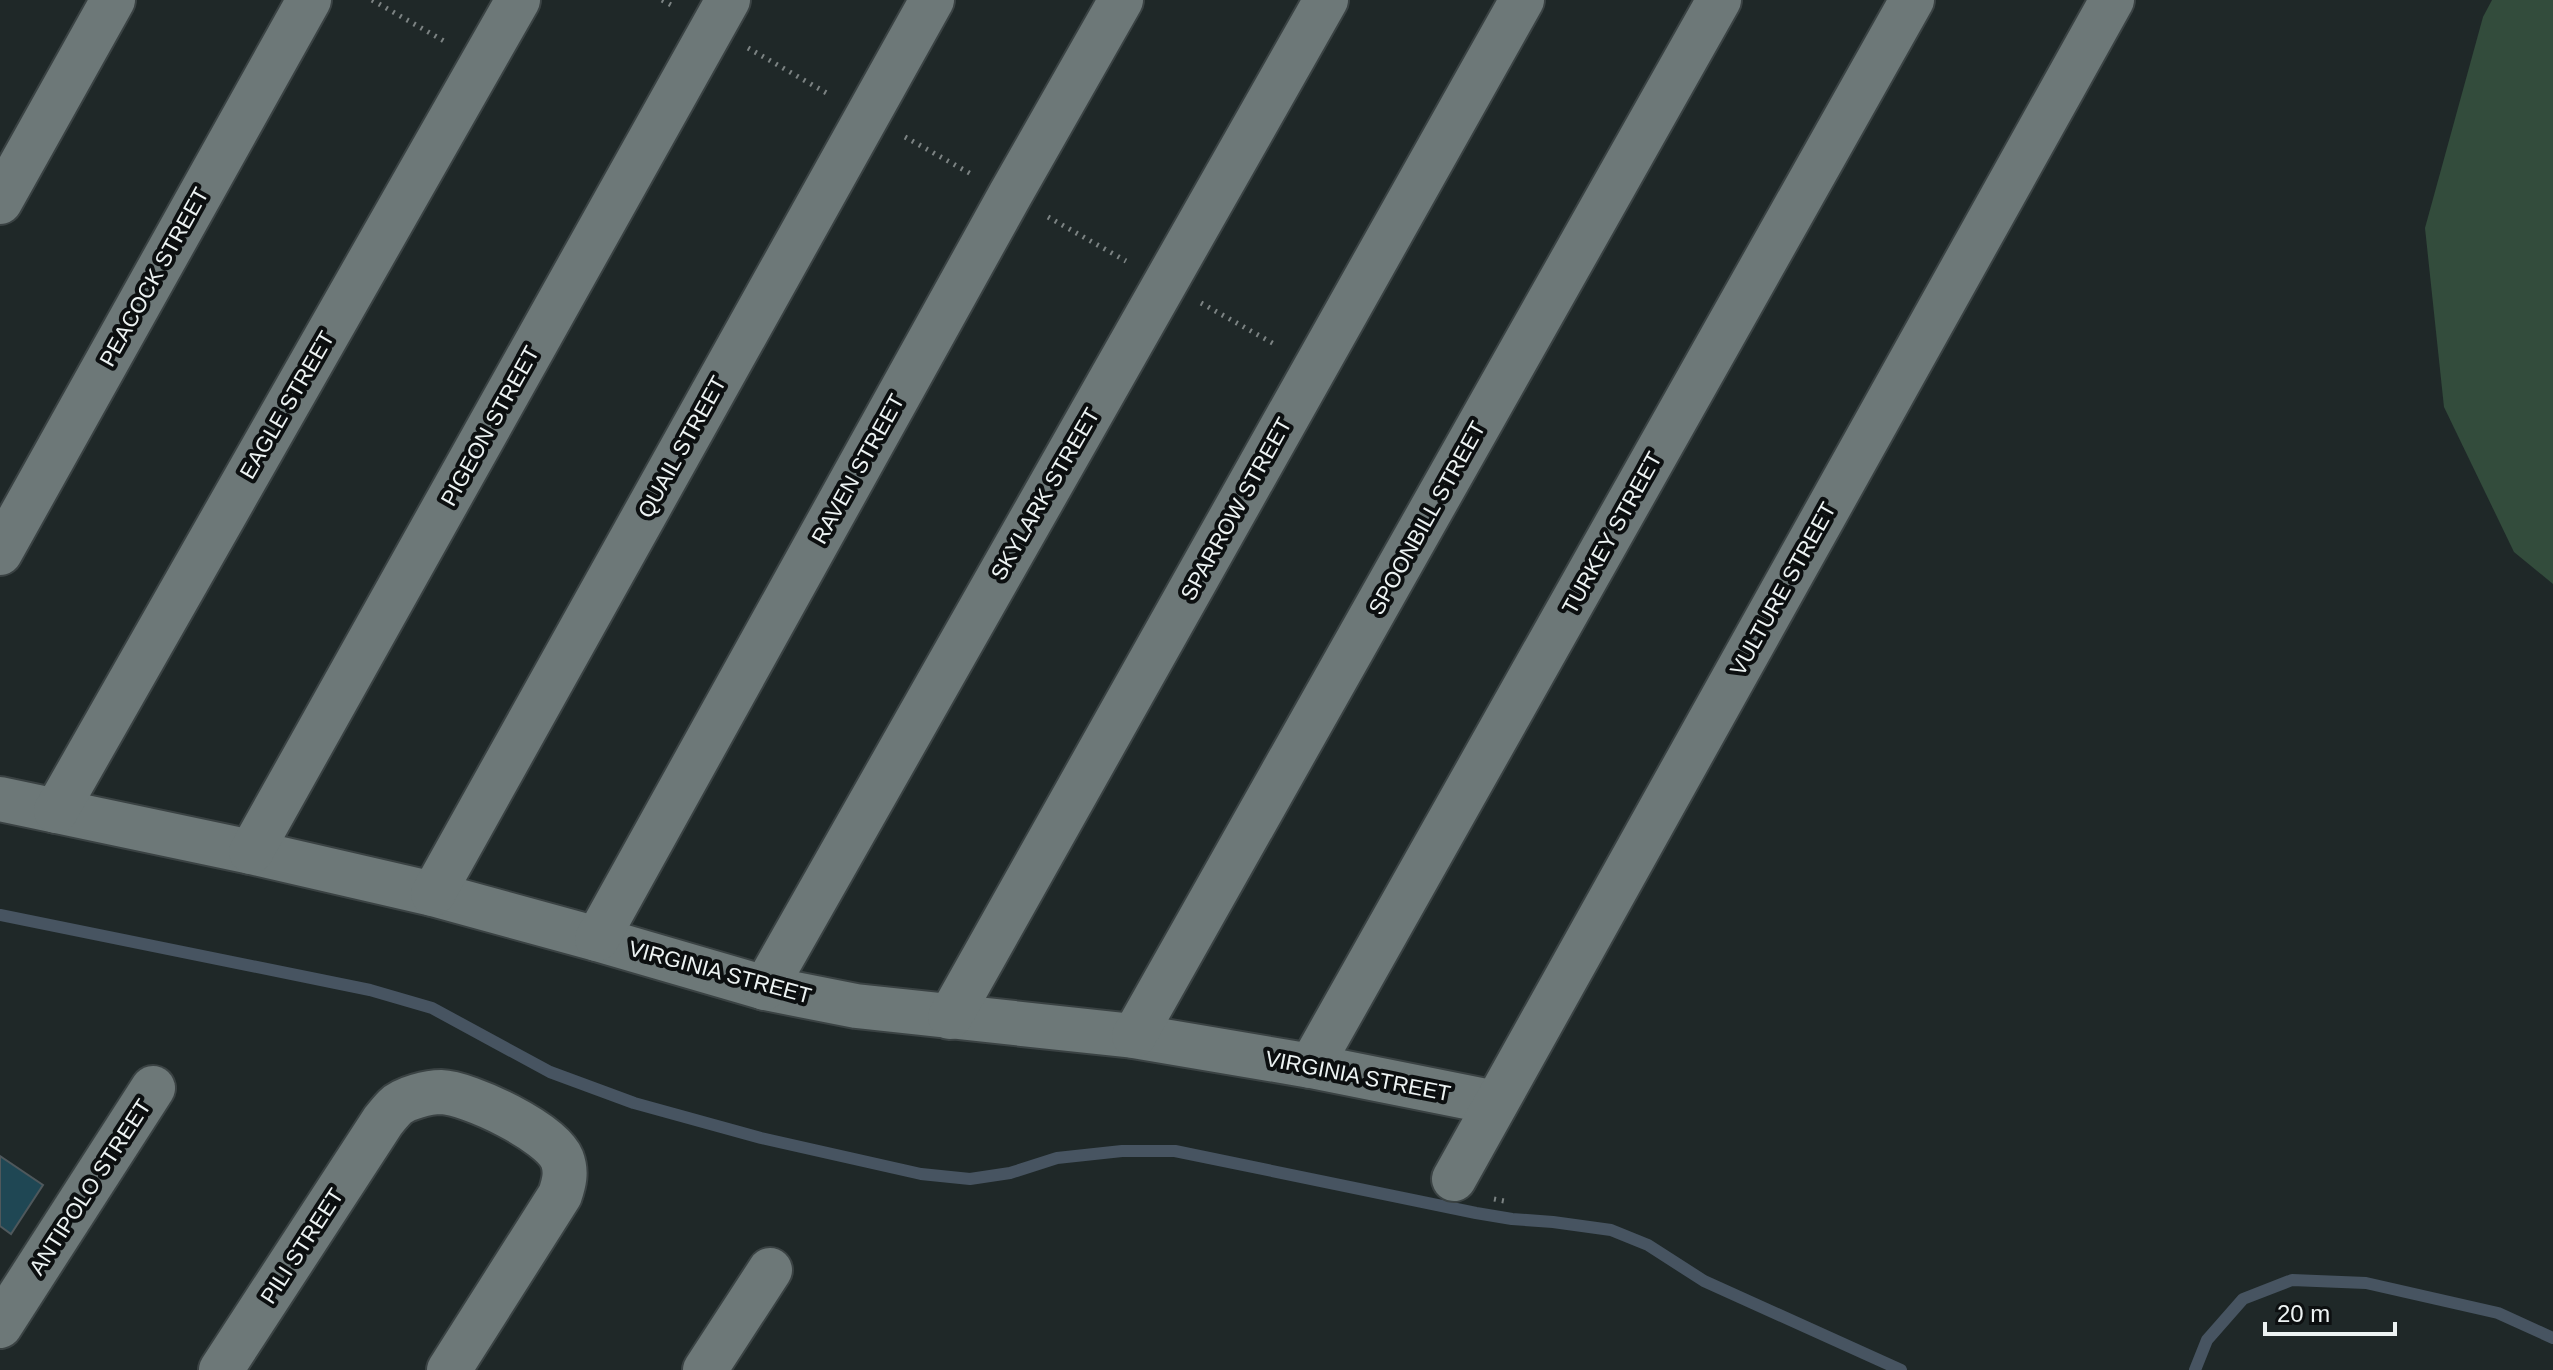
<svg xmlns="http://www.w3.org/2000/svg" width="2553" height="1370" viewBox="0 0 2553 1370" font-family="Arial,sans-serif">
  <rect width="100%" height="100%" fill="#1f2828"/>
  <polygon fill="#334c3c" points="2492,0 2553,0 2553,584 2514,552 2444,407 2425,228 2483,17"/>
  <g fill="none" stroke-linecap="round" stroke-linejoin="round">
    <g stroke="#475461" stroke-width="12">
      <polyline points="0,915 370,990 432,1008 550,1072 634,1103 761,1138 921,1174 970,1179 1010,1173 1057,1158 1122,1151 1175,1151 1476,1213 1512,1219 1553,1222 1611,1230 1648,1245 1704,1281 1901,1370"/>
      <polyline points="2195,1370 2207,1340 2243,1299 2292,1280 2366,1283 2498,1313 2553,1338"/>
    </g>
  </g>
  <polygon fill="#1f4754" stroke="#4f585c" stroke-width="2" points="0,1156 43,1185 11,1234 0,1226"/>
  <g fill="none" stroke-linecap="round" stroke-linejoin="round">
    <g stroke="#3a4243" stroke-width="48">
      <g id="minor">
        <polyline points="0,202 113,0"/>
        <polyline points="0,553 309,0"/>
        <polyline points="0,799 251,852 433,894 597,939 765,988 856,1006 1134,1036 1311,1066 1496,1103"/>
        <polyline points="56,811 518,0"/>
        <polyline points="251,852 728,0"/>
        <polyline points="433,894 932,0"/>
        <polyline points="597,939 1010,195 1121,0"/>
        <polyline points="765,988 1326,0"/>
        <polyline points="950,1017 1522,0"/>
        <polyline points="1134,1036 1719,0"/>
        <polyline points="1311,1066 1912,0"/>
        <polyline points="1454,1179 2112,0"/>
        <polyline points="0,1326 153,1088"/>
        <path d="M221,1370L383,1121C387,1116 391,1111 395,1107C404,1098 429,1092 441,1092C469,1093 551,1132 562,1159C567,1172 564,1183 560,1195L449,1370"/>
        <polyline points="705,1370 770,1270"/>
      </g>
    </g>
    <g stroke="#7c8383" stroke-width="5" stroke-dasharray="2 6" stroke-linecap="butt">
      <polyline points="372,0 444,41"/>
      <polyline points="662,0 673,6"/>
      <polyline points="748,48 830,95"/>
      <polyline points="905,137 973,175"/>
      <polyline points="1048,217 1126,261"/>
      <polyline points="1201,303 1276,345"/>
      <polyline points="1494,1199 1509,1202"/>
    </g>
    <use href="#minor" stroke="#6d7878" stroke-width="44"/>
  </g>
  <g text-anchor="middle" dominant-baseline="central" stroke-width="8" stroke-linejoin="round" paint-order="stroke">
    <g font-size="22" fill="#edf3f3" stroke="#0c0f10">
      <text transform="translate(154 277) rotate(-61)">PEACOCK STREET</text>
      <text transform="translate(287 405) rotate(-60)">EAGLE STREET</text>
      <text transform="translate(490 426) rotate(-61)">PIGEON STREET</text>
      <text transform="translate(682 447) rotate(-61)">QUAIL STREET</text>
      <text transform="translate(858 469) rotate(-61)">RAVEN STREET</text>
      <text transform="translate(1045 494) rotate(-60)">SKYLARK STREET</text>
      <text transform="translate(1236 509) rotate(-61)">SPARROW STREET</text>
      <text transform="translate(1427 518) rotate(-61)">SPOONBILL STREET</text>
      <text transform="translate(1612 533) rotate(-61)">TURKEY STREET</text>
      <text transform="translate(1783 589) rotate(-61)">VULTURE STREET</text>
      <text transform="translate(720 972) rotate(15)">VIRGINIA STREET</text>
      <text transform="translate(1358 1076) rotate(11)">VIRGINIA STREET</text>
      <text transform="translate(90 1187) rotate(-57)">ANTIPOLO STREET</text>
      <text transform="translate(302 1246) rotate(-57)">PILI STREET</text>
    </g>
  </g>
  <path d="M2265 1322v12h130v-12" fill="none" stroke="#edf3f3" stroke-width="4"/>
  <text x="2277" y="1322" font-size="24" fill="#edf3f3" stroke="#0c0f10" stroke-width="6" paint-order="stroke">20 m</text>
</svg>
